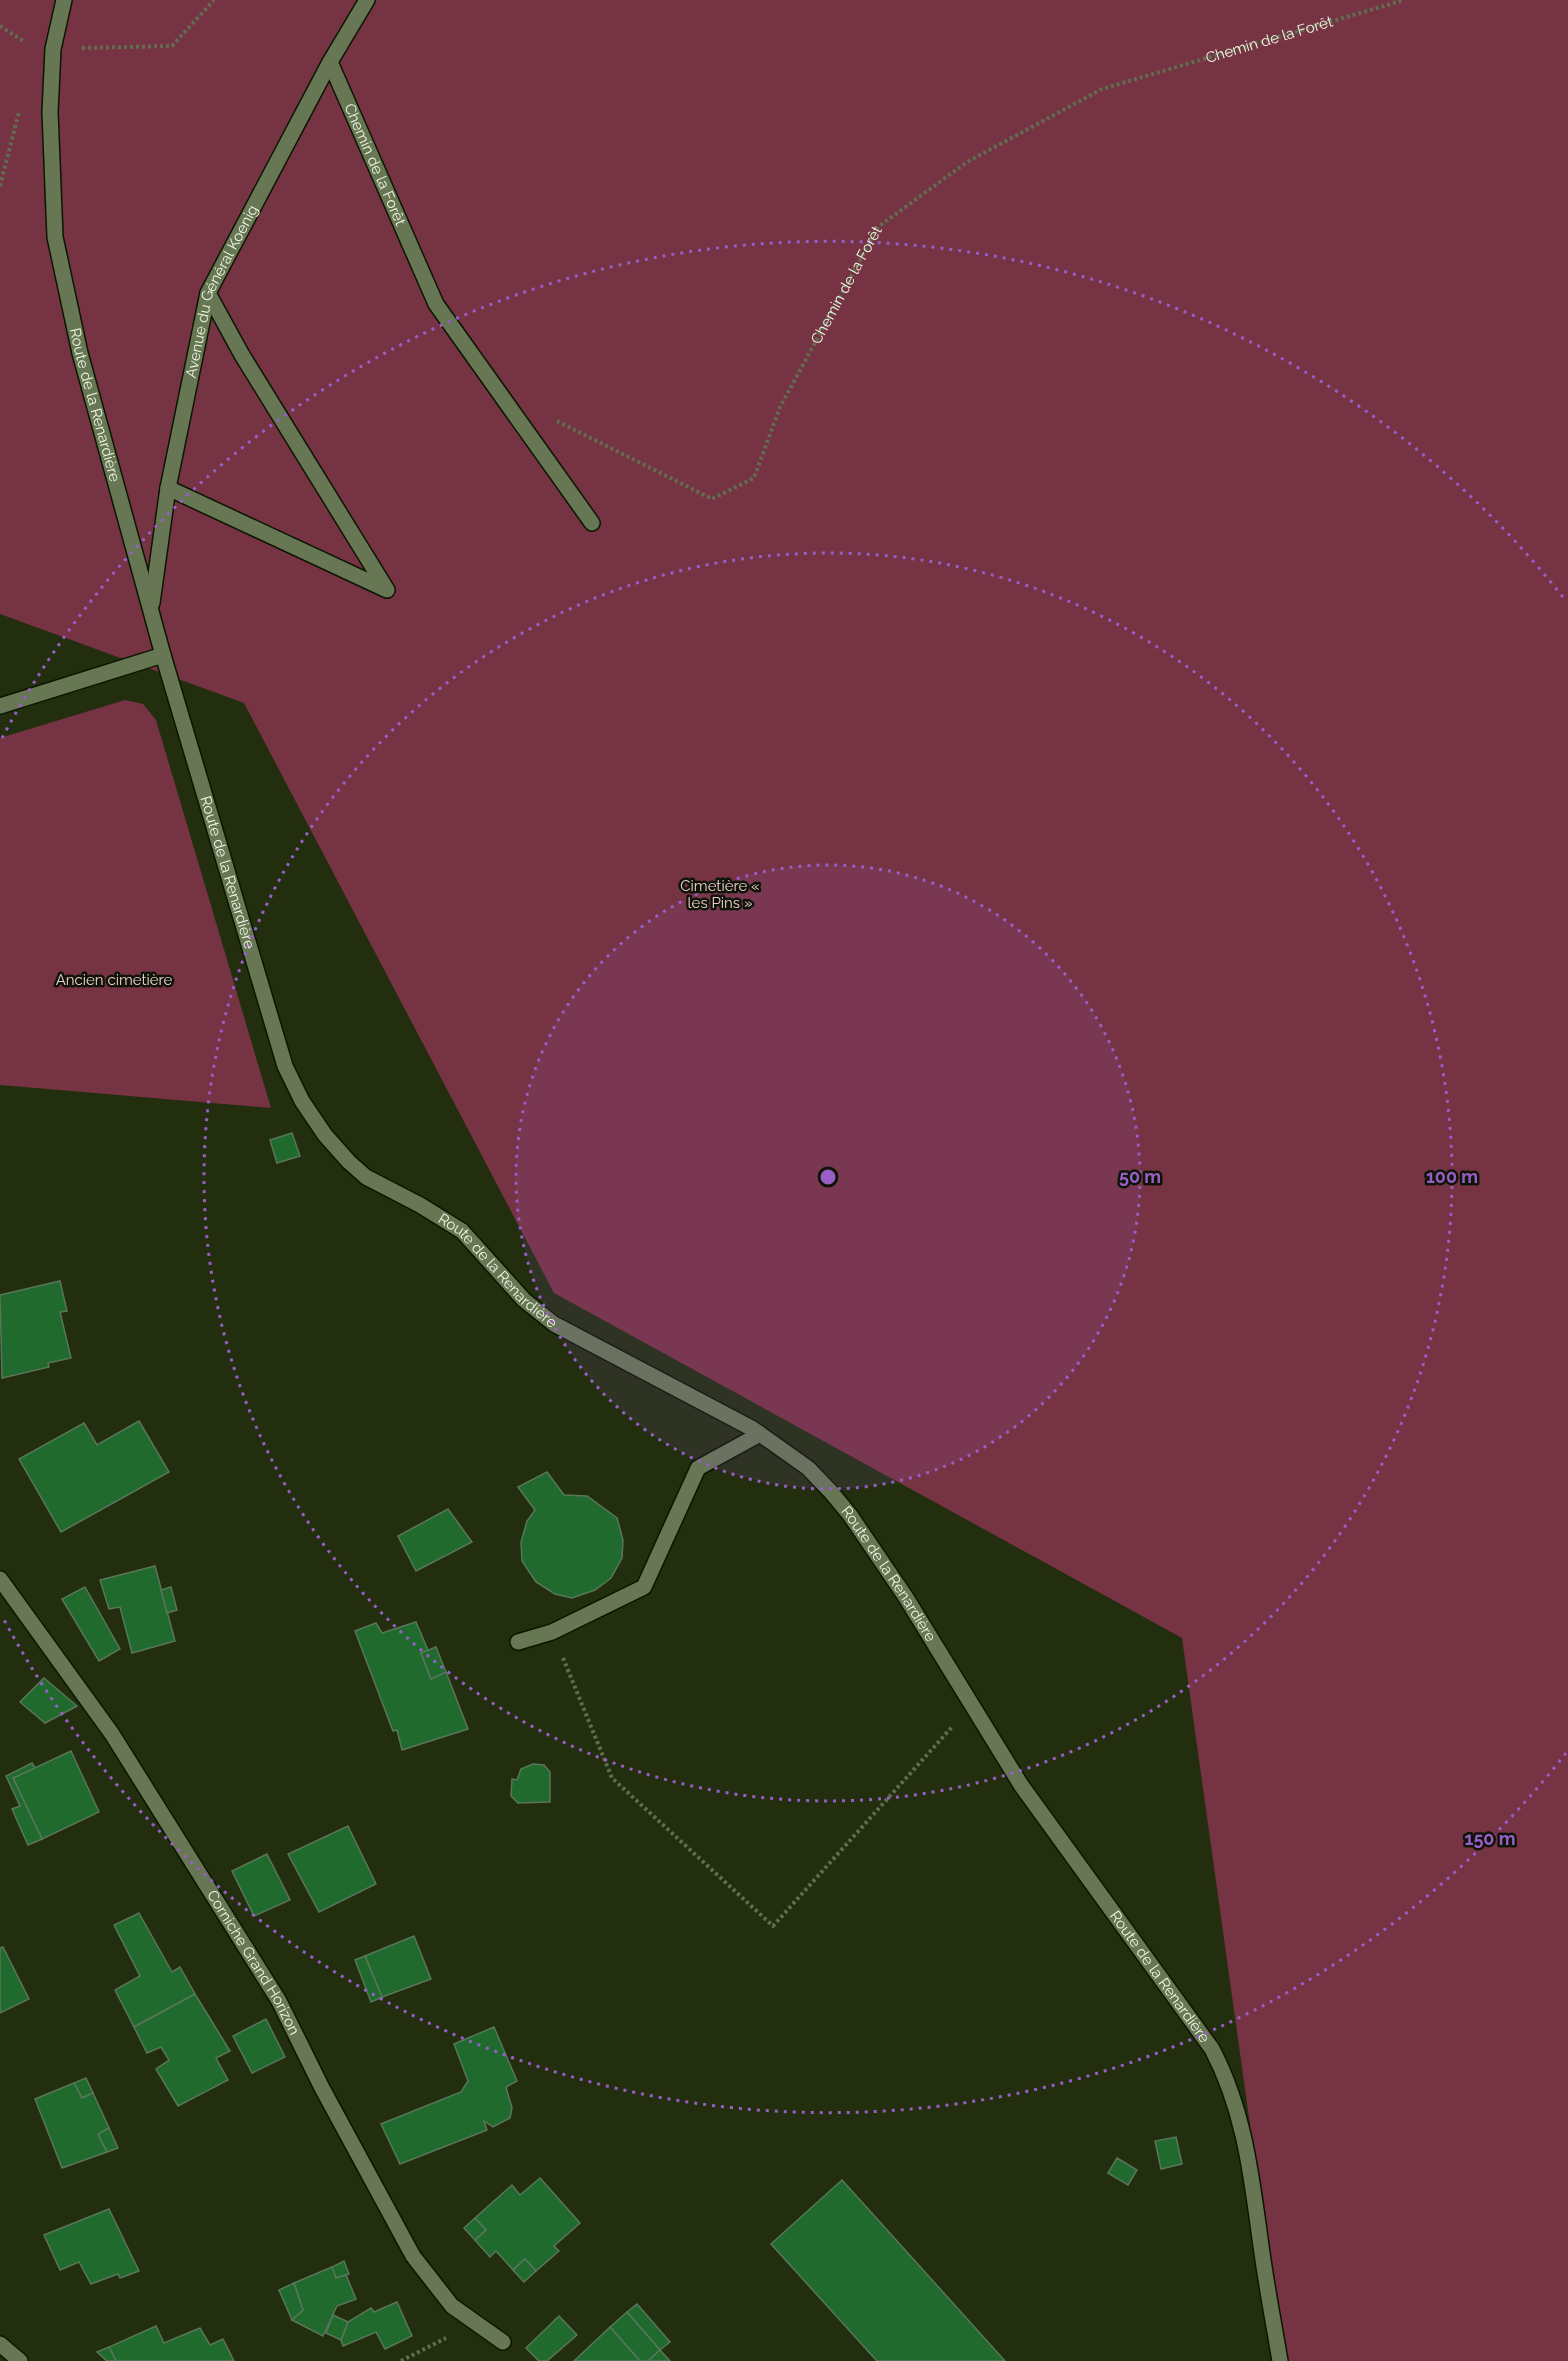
<svg xmlns="http://www.w3.org/2000/svg" width="1568" height="2361" viewBox="0 0 1568 2361" font-family="Raleway,sans-serif">
  <rect width="100%" height="100%" fill="#222e0e"/>
  <g fill="#763343">
    <polygon points="0,0 1568,0 1568,2361 1283,2361 1182,1638 554,1293 244,703 0,614"/>
    <polygon points="125,700 143,704 156,720 271,1108 0,1085 0,738"/>
  </g>
  <g fill="#206a2e" stroke="#59765b" stroke-width="1.5">
    <polygon points="292,1133 300,1156 277,1163 270,1140"/>
    <polygon points="60,1281 67,1311 60,1312 71,1358 48,1363 49,1367 2,1378 0,1295"/>
    <polygon points="139,1421 169,1472 61,1532 19,1459 84,1423 97,1445"/>
    <polygon points="547,1472 564,1495 587,1496 617,1518 623,1540 622,1558 611,1578 595,1590 572,1598 555,1594 536,1582 522,1561 521,1542 527,1521 535,1510 518,1487"/>
    <polygon points="448,1509 472,1542 416,1571 398,1536"/>
    <polygon points="155,1566 175,1641 132,1653 120,1607 109,1609 100,1580"/>
    <polygon points="85,1587 120,1649 99,1661 62,1599"/>
    <polygon points="171,1587 177,1610 167,1613 161,1590"/>
    <polygon points="416,1622 428,1650 421,1653 431,1679 446,1672 468,1729 402,1750 397,1730 393,1731 355,1631 376,1623 382,1633"/>
    <polygon points="436,1647 446,1672 431,1679 421,1653"/>
    <polygon points="44,1678 77,1706 45,1723 20,1702"/>
    <polygon points="71,1751 99,1812 42,1839 13,1778"/>
    <polygon points="32,1763 35,1768 13,1778 42,1839 28,1845 12,1809 20,1806 6,1776"/>
    <polygon points="533,1764 544,1765 550,1772 550,1802 518,1803 511,1796 512,1779 517,1780 521,1769"/>
    <polygon points="348,1826 376,1884 319,1912 288,1854"/>
    <polygon points="267,1854 290,1900 254,1916 232,1871"/>
    <polygon points="139,1913 172,1972 180,1967 195,1994 134,2027 115,1990 140,1976 114,1925"/>
    <polygon points="414,1936 431,1979 382,1997 365,1956"/>
    <polygon points="3,1947 29,1999 0,2013 0,1948"/>
    <polygon points="365,1956 382,1997 371,2002 355,1960"/>
    <polygon points="195,1994 230,2051 216,2058 228,2080 178,2106 156,2069 169,2060 161,2047 147,2053 134,2027"/>
    <polygon points="266,2019 285,2057 252,2073 233,2036"/>
    <polygon points="494,2027 517,2081 506,2087 512,2108 510,2118 493,2127 484,2121 487,2130 400,2164 381,2124 461,2092 468,2081 454,2044"/>
    <polygon points="86,2078 93,2093 82,2098 74,2083"/>
    <polygon points="74,2083 82,2098 93,2093 109,2128 98,2134 107,2152 62,2168 35,2099"/>
    <polygon points="109,2128 118,2148 107,2152 98,2134"/>
    <polygon points="1176,2137 1182,2164 1161,2169 1155,2141"/>
    <polygon points="1117,2158 1137,2170 1128,2185 1108,2173"/>
    <polygon points="540,2178 580,2223 554,2246 559,2251 536,2271 525,2259 513,2270 496,2251 490,2257 475,2240 486,2230 475,2218 512,2185 520,2195"/>
    <polygon points="842,2180 1005,2361 877,2361 771,2244"/>
    <polygon points="109,2209 139,2271 120,2278 118,2274 91,2284 79,2262 60,2270 44,2235"/>
    <polygon points="475,2218 486,2230 475,2240 464,2228"/>
    <polygon points="525,2259 536,2271 524,2282 513,2270"/>
    <polygon points="344,2261 349,2274 336,2278 332,2267"/>
    <polygon points="332,2267 336,2278 346,2275 356,2299 337,2306 323,2336 292,2320 303,2310 294,2283"/>
    <polygon points="294,2283 303,2310 292,2320 279,2290"/>
    <polygon points="397,2302 412,2336 385,2349 376,2332 343,2346 341,2340 348,2322 371,2308 374,2312"/>
    <polygon points="637,2304 670,2342 660,2350 627,2312"/>
    <polygon points="627,2312 660,2350 648,2361 640,2361 610,2327"/>
    <polygon points="333,2315 348,2322 341,2340 326,2333"/>
    <polygon points="559,2316 577,2335 547,2361 539,2361 526,2348"/>
    <polygon points="156,2326 164,2343 200,2328 210,2345 223,2339 234,2361 116,2361 109,2347"/>
    <polygon points="610,2327 640,2361 574,2361"/>
    <polygon points="109,2347 116,2361 107,2361 97,2352"/>
    <polygon points="660,2350 670,2361 648,2361"/>
  </g>
  <g fill="none" stroke-linecap="round" stroke-linejoin="round">
    <g stroke="#0b1600" stroke-width="18">
      <g id="lane">
        <path id="s2" d="M330,62L436,304L592,523"/>
        <polyline points="168,488 387,590 242,355 208,293"/>
        <polyline points="518,1642 552,1632 644,1587 698,1468 760,1434"/>
      </g>
    </g>
    <g stroke="#0b1600" stroke-width="18">
      <g id="street">
        <path id="s3" d="M64,0L53,49L50,112L55,237L80,353L163,655L285,1066L302,1101L325,1135L349,1162L366,1177L420,1205L462,1231L524,1300L554,1324L753,1429L808,1468L831,1492L850,1515L905,1596L1021,1785L1212,2049C1246,2114 1252,2182 1262,2253C1267,2289 1274,2325 1280,2361"/>
        <path id="s4" d="M152,603L168,488L208,293L330,62L367,0"/>
        <polyline points="0,706 163,655"/>
        <path id="s5" d="M0,1579L112,1734L279,2001L322,2088L413,2256L452,2306L503,2342"/>
        <polyline points="0,2344 20,2361"/>
      </g>
    </g>
    <g stroke="#626d50" stroke-width="4" stroke-dasharray="3 3" stroke-linecap="butt">
      <polyline points="0,26 25,42"/>
      <polyline points="82,48 172,46 214,0"/>
      <polyline points="0,186 19,112"/>
      <path id="s1" d="M557,421L712,499L754,478L780,407L878,227L967,162L1102,89L1404,0"/>
      <polyline points="563,1658 612,1778 773,1926 952,1727"/>
      <polyline points="401,2361 446,2338"/>
    </g>
    <use href="#lane" stroke="#677653" stroke-width="15"/>
    <use href="#street" stroke="#677653" stroke-width="15"/>
  </g>
  <circle cx="828" cy="1177" r="312" fill="#985ec8" fill-opacity=".12"/>
  <g fill="none" stroke="#985ec8" stroke-width="3" stroke-dasharray="3 6">
    <circle cx="828" cy="1177" r="312"/>
    <circle cx="828" cy="1177" r="624"/>
    <path d="M1566 1753A936 936 0 0 1 2 1616M2 738A936 936 0 0 1 1566 601"/>
  </g>
  <g text-anchor="middle" dominant-baseline="central" stroke-width="5" stroke-linejoin="round" paint-order="stroke">
    <g font-size="15" fill="#edf6e2" stroke="#0f1407">
      <text stroke="none"><textPath href="#s1" startOffset="939">Chemin de la Forêt</textPath></text>
      <text stroke="none"><textPath href="#s2" startOffset="112">Chemin de la Forêt</textPath></text>
      <text stroke="none"><textPath href="#s1" startOffset="435">Chemin de la Forêt</textPath></text>
      <text stroke="none"><textPath href="#s4" startOffset="321">Avenue du Général Koenig</textPath></text>
      <text stroke="none"><textPath href="#s3" startOffset="411">Route de la Renardière</textPath></text>
      <text stroke="none"><textPath href="#s3" startOffset="897">Route de la Renardière</textPath></text>
      <text stroke="none"><textPath href="#s3" startOffset="1401">Route de la Renardière</textPath></text>
      <text stroke="none"><textPath href="#s3" startOffset="1905">Route de la Renardière</textPath></text>
      <text stroke="none"><textPath href="#s5" startOffset="460">Corniche Grand Horizon</textPath></text>
      <text stroke="none"><textPath href="#s3" startOffset="2391">Route de la Renardière</textPath></text>
    </g>
    <g font-size="15" fill="#edced3" stroke="#0f1407">
      <text x="720" y="886">Cimetière «<tspan x="720" dy="17">les Pins »</tspan></text>
      <text x="114" y="980">Ancien cimetière</text>
    </g>
  </g>
  <circle cx="828" cy="1177" r="9" fill="#985ec8" stroke="#0f1407" stroke-width="3"/>
  <g font-size="18" text-anchor="middle" font-weight="bold" fill="#985ec8" stroke="#0f1407" stroke-width="5" stroke-linejoin="round" paint-order="stroke">
    <text x="1140" y="1183">50 m</text>
    <text x="1452" y="1183">100 m</text>
    <text x="1490" y="1845">150 m</text>
  </g>
</svg>
